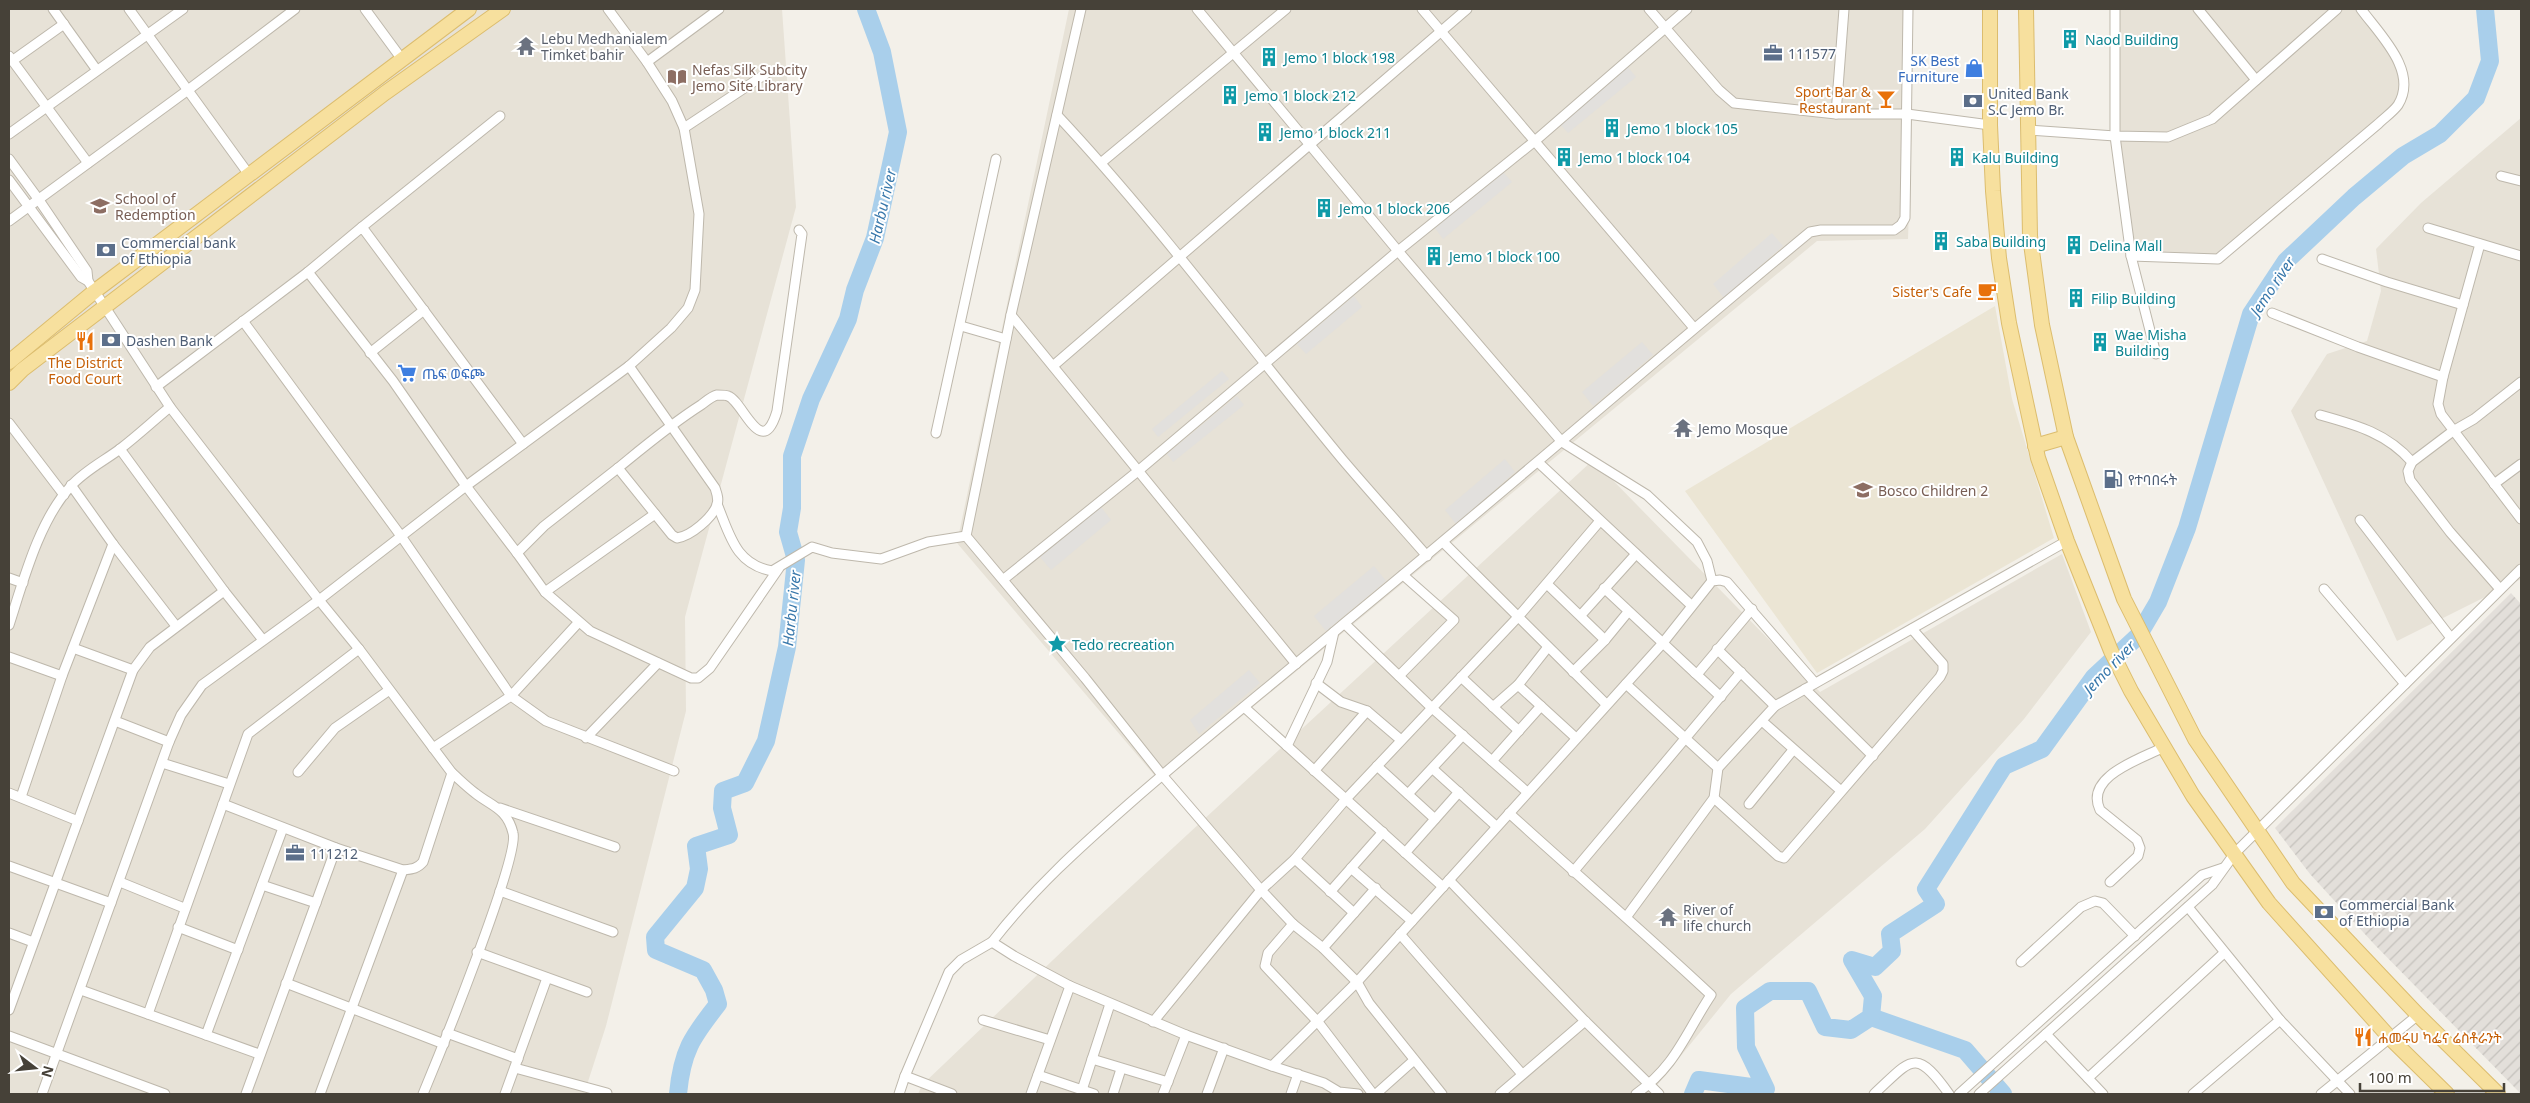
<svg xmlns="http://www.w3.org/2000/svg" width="2530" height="1103" viewBox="0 0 2530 1103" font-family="'Noto Sans','Noto Sans Ethiopic',sans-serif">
  <defs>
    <pattern id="industrial-furrows" width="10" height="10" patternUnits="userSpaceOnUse" patternTransform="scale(1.25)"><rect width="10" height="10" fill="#e3dfda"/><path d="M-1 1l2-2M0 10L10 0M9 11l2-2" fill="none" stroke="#c4c1bc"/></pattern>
  </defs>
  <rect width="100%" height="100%" fill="#f3f0e9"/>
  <g fill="#e7e2d7">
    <polygon points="9,9 782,9 796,207 685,617 686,711 606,1026 584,1094 9,1094"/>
    <polygon points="1069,9 1910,9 1912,113 1908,239 1817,241 1161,783 957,543"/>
    <polygon points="2116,9 2357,9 2400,64 2402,96 2377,128 2215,258 2128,249 2116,138"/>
    <polygon points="2521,118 2521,579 2397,641 2291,411 2327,354 2367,341 2381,291 2376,249 2421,203"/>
    <polygon points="1593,460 1820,692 2062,554 2091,632 2024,719 1925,829 1731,994 1650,1094 918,1094 922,1085 1096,919"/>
  </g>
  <polygon fill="url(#industrial-furrows)" points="2511,593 2521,604 2521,1094 2374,944 2310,874 2275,828"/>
  <polygon fill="#ebe5d4" points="1995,306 2012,399 2054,538 1817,673 1685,491"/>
  <g fill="#e2e0dd">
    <polygon points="1627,66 1636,77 1568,133 1559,123"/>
    <polygon points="1503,172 1512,182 1443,239 1435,228"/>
    <polygon points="1772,233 1783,246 1724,298 1713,284"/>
    <polygon points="1354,296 1362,307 1306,354 1297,344"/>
    <polygon points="1642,342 1653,355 1593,406 1582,392"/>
    <polygon points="1222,371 1229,379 1158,437 1152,429"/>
    <polygon points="1237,396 1244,405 1173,462 1167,454"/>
    <polygon points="1505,459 1515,472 1456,524 1445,510"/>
    <polygon points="1101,507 1111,520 1051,570 1040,557"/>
    <polygon points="1374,566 1386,581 1326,631 1314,616"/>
    <polygon points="1249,670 1260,683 1199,734 1190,720"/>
  </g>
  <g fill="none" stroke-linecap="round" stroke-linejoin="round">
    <g stroke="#a9cfeb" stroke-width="18">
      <polyline points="1871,1017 1965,1050 2003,1094"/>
      <path d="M678,1094C682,1051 692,1037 718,1004L714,990L703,970L656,950L655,937L695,888L699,869L696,846L729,835L722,808L723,791L745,783L766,741L787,647L796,560L788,532L792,508V456L811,399L848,319L855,290L875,238L898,132L882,52L866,9"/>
      <polyline points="1693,1094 1699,1080 1766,1089 1746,1047 1745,1008 1770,991 1808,991 1825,1027 1851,1030 1871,1017 1873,996 1852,960 1875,967 1892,951 1890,934 1936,904 1926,889 2004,766 2042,749 2094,677 2138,636 2158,602 2187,528 2251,314 2286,261 2354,197 2403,156 2440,134 2476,98 2490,61 2485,9"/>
    </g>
    <g stroke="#beb8ac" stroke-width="11">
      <g id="street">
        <polyline points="53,9 96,69"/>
        <polyline points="129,9 250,176"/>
        <polyline points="365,9 401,58"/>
        <polyline points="1081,9 1011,315 966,536 1085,678 1162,775 1261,890 1293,924 1323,948 1357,982 1369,1003 1442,1094"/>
        <polyline points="1197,9 1398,251 1562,442 1647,495 1697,542 1707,561 1712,581"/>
        <polyline points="1422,9 1694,328"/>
        <polyline points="1649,9 1719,90 1734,103 1836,114 1907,114 1990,125"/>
        <polyline points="2115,9 2115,136 2131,256 2156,354"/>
        <polyline points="2198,9 2256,80"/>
        <polyline points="9,56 88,163"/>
        <polyline points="12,61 64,24"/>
        <polyline points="647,62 719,9"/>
        <polyline points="1836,114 1844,9"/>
        <path d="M1057,115C1159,224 1247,344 1342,459C1370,492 1399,524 1427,556"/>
        <polyline points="684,128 767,73"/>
        <polyline points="2028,130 2115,136 2168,137 2212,119 2337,9"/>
        <polyline points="9,134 183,9"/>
        <polyline points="9,159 39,200 87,271 88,281"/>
        <polyline points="1102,162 1286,9"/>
        <polyline points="2501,176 2521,181"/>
        <polyline points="9,180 81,277 88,281 170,407 319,600 466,486 629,366 671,328 688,308 695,290 699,214 684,128 672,101 647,62 608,9"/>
        <polyline points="9,221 188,90 295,9"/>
        <polyline points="362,227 500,116"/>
        <polyline points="2428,228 2521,256"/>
        <polyline points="2480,244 2443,377 2438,404 2441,414 2521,519"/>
        <path d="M2131,256L2218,259L2378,124C2384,118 2393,112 2398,105C2419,71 2379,34 2361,9"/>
        <polyline points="2322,259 2387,282 2463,305"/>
        <polyline points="2272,313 2358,347 2443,377"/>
        <polyline points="1011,315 1296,664"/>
        <polyline points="243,321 401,536 511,696 578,623"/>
        <polyline points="961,326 1006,339"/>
        <polyline points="370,353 424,310"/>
        <polyline points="1053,366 1467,9"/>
        <polyline points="156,387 308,272"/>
        <path d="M2320,415C2356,425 2387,433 2412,462"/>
        <polyline points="9,423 64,495"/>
        <polyline points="936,433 996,159"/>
        <path d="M523,444L362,227L308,272L393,381L466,486L517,553L544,526L618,468L672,535L677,538C691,536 712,518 717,505C719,499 717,494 715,488L629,366"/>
        <polyline points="120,449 224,591 263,640"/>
        <polyline points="1539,463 1691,605"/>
        <path d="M618,468C645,446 671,424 701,405C705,402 712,396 717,395C719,395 726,395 728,396C743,401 762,462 777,411L802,234L799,230"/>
        <polyline points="2494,484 2521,464"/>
        <polyline points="71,485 113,544 176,626"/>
        <path d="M717,504C730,535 735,564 772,571L812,547L832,553L881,559L928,542L966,536"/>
        <polyline points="2360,520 2451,638"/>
        <polyline points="1443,542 1606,704"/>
        <polyline points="517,553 545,592 590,631 691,678 698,678 710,668 779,568"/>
        <polyline points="9,578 23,583"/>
        <polyline points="1004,579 1138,471 1398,251 1536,140 1687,9"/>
        <polyline points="1547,584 1605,640"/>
        <polyline points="1604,588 1695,673 1699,672 1752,609"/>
        <polyline points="2324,589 2405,684"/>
        <polyline points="2500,589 2450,532 2410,480 2408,471 2412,462 2453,431 2474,419 2521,382"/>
        <polyline points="545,592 655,514"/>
        <polyline points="1581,615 1636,554"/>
        <polyline points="1345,624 1432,708 1527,792"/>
        <path d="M9,625C23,582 39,520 71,486C84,471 104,461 120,449C137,436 153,421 170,407"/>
        <polyline points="73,648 133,670"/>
        <polyline points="1717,649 1775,706"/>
        <polyline points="9,657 62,676"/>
        <polyline points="1573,672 1605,640 1628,612"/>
        <polyline points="1695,673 1721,697"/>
        <polyline points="1399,676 1454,620 1403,575"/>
        <polyline points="1461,677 1519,731"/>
        <polyline points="1316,683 1341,702 1367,711 1401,740"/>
        <polyline points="1626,684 1718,768"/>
        <polyline points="1518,685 1576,738"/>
        <polyline points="1805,689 1873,756"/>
        <polyline points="1244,707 1443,887"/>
        <polyline points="1493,707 1518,685 1548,647"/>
        <polyline points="115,721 169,742"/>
        <polyline points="1762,721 1840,790"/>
        <polyline points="586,738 658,663"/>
        <polyline points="1287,746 1327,662 1334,632"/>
        <polyline points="433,748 511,696 546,721 674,771"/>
        <polyline points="1492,761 1541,706"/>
        <polyline points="162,763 229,784"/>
        <polyline points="1377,766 1435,819"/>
        <polyline points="1433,769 1496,826"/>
        <polyline points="1314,771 1367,711"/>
        <polyline points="298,772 335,728 388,691"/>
        <polyline points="9,793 78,821"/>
        <polyline points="1408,794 1463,735"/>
        <polyline points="21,797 62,676 113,544"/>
        <polyline points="1714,798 1778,856 1784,858 1940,677 1943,671 1943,664 1912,629"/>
        <polyline points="1749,804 1793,750"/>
        <polyline points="500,808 615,847"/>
        <path d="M1509,813C1576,874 1645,933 1711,995C1685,1034 1676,1066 1636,1094"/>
        <polyline points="1405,853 1459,792"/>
        <polyline points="1295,859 1354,913"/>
        <polyline points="9,866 111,903"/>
        <polyline points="1351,868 1412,921"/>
        <polyline points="1573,872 1741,672"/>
        <polyline points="1449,880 1585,1021 1659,1094"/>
        <polyline points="120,882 184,908"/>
        <path d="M2110,882L2138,856L2140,848L2137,840L2100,810C2084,776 2141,759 2164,747"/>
        <polyline points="262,885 316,903"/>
        <polyline points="500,891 613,932"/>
        <polyline points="1330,892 1383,832"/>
        <polyline points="2188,907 2280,1020 2350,1094"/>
        <polyline points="1627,916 1714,798 1718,768 1775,706 2067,541"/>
        <polyline points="1293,924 1268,953 1265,966 1318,1022 1373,1094"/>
        <polyline points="178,927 238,950"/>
        <polyline points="9,933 33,942"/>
        <polyline points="1400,934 1522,1074"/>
        <polyline points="1323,948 1376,888"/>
        <polyline points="477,952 587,992"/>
        <polyline points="2021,962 2081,907 2095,901 2103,903 2135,936"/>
        <polyline points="286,983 444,1044"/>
        <path d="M1070,986L1014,956L992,942C1033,889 1080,847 1130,803C1201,741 1275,682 1347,621C1503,493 1655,360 1810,232L1821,230H1894L1901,225L1905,218L1908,9"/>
        <polyline points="81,990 259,1054"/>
        <polyline points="9,1010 133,670 150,647 224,591"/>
        <polyline points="148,1014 248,734 359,649"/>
        <polyline points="983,1020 1050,1040"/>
        <polyline points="1153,1022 1261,890 1295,859 1346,799 1518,617 1599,522"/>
        <polyline points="447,1033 518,1059"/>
        <polyline points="2046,1034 2103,1094"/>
        <polyline points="206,1035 283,828"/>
        <polyline points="9,1036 165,1094"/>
        <polyline points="1092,1059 1168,1082"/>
        <polyline points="1272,1066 1324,1083 1339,1092 1358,1094"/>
        <polyline points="515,1068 607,1093"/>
        <polyline points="1038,1075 1094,1094"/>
        <polyline points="905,1076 949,972 961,960 992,942"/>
        <polyline points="2088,1078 2224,953"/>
        <polyline points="1082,1090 1110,1004"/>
        <path d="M42,1094L169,742L181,715L202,685L319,600L359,649L452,773L423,862C417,869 412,869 403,870L336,848L223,804"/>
        <polyline points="246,1094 336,848"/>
        <polyline points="320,1094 403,870"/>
        <path d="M423,1094C438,1058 520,856 513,833C507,808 491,806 475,793C467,787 460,780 452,773"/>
        <polyline points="505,1094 547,978"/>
        <polyline points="899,1094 905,1076 952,1094"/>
        <polyline points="1031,1094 1070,986 1186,1035"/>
        <polyline points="1113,1094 1121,1069"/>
        <polyline points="1163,1094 1186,1035 1272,1066 1357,982 1662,644 1712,581 1720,580 1727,582 1815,683"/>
        <polyline points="1207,1094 1224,1048"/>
        <polyline points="1291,1094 1298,1074"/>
        <polyline points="1376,1094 1413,1061"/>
        <polyline points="1500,1094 1585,1021"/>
        <path d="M1874,1094C1911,1060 1915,1046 1949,1094"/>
        <polyline points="1959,1094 2202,875 2223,868"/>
        <polyline points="1979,1094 2212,885 2235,853 2521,569"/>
        <polyline points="2193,1094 2280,1020"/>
        <polyline points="2321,1094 2418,1015"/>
      </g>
    </g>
    <g stroke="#dcbd6e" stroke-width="16">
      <g id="primary">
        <polyline points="1990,9 1990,125 1993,191 1999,258 2009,323 2038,458 2067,541 2111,651 2131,691 2193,796 2269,903 2391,1039 2447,1094"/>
        <polyline points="2026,9 2030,236 2042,325 2066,437 2124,599 2195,739 2293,883 2418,1015 2498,1094"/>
        <polyline points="9,362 95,291 469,9"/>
        <polyline points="9,383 22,370 385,93 503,9"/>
        <polyline points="2035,446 2066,437"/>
      </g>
    </g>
    <use href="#street" stroke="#fff" stroke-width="9"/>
    <use href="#primary" stroke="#f7e09e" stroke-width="14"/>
  </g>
  <defs>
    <g id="building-bare" transform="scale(1.5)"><path d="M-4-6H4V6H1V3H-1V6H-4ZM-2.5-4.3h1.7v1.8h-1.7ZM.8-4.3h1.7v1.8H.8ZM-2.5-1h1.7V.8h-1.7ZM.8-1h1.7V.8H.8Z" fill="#0f9aa8" stroke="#fff" stroke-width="2.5" paint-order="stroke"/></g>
    <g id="temple-bare" transform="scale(1.5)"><path d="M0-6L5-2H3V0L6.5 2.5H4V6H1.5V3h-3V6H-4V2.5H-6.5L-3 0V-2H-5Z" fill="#6b7280" stroke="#fff" stroke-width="2.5" paint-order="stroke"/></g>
    <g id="office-bare" transform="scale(1.5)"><path d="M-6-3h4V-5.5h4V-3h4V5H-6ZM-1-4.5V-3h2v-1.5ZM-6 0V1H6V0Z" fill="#5c6f8a" stroke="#fff" stroke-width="2.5" paint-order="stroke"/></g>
    <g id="shop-bare" transform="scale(1.5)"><path d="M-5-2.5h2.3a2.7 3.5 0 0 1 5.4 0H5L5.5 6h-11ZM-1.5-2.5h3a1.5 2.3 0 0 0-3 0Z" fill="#3f7fe0" stroke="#fff" stroke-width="2.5" paint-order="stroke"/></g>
    <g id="library-bare" transform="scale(1.5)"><path d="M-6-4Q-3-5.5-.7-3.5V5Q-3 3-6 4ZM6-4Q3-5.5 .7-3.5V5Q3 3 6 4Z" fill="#8d6e63" stroke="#fff" stroke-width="2.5" paint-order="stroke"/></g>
    <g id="bar-bare" transform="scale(1.5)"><path d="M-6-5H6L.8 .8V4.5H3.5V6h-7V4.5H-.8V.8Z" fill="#e8710a" stroke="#fff" stroke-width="2.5" paint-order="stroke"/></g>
    <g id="bank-bare" transform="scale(1.5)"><path d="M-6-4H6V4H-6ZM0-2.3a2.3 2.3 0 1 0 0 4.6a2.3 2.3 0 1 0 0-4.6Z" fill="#5c6f8a" stroke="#fff" stroke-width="2.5" paint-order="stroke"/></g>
    <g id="school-bare" transform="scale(1.5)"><path d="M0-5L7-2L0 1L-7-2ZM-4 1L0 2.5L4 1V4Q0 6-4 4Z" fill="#8d6e63" stroke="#fff" stroke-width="2.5" paint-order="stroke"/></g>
    <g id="cafe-bare" transform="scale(1.5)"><path d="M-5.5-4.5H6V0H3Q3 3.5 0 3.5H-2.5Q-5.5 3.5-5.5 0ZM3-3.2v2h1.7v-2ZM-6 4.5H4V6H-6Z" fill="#e8710a" stroke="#fff" stroke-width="2.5" paint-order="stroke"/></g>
    <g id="restaurant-bare" transform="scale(1.5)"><path d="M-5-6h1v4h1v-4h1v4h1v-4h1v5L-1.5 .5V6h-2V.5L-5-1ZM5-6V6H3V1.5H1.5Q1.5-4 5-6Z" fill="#e8710a" stroke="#fff" stroke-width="2.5" paint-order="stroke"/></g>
    <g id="supermarket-bare" transform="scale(1.5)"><path d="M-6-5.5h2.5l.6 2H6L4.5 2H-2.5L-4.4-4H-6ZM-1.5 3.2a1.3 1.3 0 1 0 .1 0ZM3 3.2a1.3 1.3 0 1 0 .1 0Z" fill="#3f7fe0" stroke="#fff" stroke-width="2.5" paint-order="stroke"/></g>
    <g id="fuel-bare" transform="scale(1.5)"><path d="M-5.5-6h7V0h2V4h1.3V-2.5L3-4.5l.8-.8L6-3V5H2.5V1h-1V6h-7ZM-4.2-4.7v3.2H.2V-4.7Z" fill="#5c6f8a" stroke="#fff" stroke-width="2.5" paint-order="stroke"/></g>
    <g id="sight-bare" transform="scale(1.5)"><path d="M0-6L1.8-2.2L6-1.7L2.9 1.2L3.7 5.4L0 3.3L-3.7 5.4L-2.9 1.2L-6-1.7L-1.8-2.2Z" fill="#0f9aa8" stroke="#fff" stroke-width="2.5" paint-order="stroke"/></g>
  </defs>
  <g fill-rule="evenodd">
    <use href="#building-bare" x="2070" y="39"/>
    <use href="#temple-bare" x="526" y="46"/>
    <use href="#office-bare" x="1773" y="53"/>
    <use href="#building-bare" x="1269" y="57"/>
    <use href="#shop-bare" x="1974" y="68"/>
    <use href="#library-bare" x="677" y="77"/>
    <use href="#building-bare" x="1230" y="95"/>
    <use href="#bar-bare" x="1886" y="99"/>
    <use href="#bank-bare" x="1973" y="101"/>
    <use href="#building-bare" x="1612" y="128"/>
    <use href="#building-bare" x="1265" y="132"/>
    <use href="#building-bare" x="1564" y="157"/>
    <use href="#building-bare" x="1957" y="157"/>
    <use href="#school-bare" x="100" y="206"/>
    <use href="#building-bare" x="1324" y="208"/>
    <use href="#building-bare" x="1941" y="241"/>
    <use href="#building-bare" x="2074" y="245"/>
    <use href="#bank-bare" x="106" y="250"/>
    <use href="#building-bare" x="1434" y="256"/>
    <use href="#cafe-bare" x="1987" y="291"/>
    <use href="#building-bare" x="2076" y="298"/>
    <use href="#bank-bare" x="111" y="340"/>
    <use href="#restaurant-bare" x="85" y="341"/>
    <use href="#building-bare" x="2100" y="342"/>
    <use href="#supermarket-bare" x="407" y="373"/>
    <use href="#temple-bare" x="1683" y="428"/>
    <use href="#fuel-bare" x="2113" y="479"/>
    <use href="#school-bare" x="1863" y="490"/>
    <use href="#sight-bare" x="1057" y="644"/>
    <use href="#office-bare" x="295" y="853"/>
    <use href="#bank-bare" x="2324" y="912"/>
    <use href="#temple-bare" x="1668" y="917"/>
    <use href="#restaurant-bare" x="2363" y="1037"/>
  </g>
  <g text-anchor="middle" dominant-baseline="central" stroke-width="4" stroke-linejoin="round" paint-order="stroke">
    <g font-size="14" fill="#5b616d" stroke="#fff" text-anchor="start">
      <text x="541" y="38">Lebu Medhanialem<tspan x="541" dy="16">Timket bahir</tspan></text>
      <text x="1698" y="428">Jemo Mosque</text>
      <text x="1683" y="909">River of<tspan x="1683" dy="16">life church</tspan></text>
    </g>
    <g font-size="14" fill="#0d838f" stroke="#fff" text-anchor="start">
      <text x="2085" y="39">Naod Building</text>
      <text x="1284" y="57">Jemo 1 block 198</text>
      <text x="1245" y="95">Jemo 1 block 212</text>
      <text x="1627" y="128">Jemo 1 block 105</text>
      <text x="1280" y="132">Jemo 1 block 211</text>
      <text x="1579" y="157">Jemo 1 block 104</text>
      <text x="1972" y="157">Kalu Building</text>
      <text x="1339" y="208">Jemo 1 block 206</text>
      <text x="1956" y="241">Saba Building</text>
      <text x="2089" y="245">Delina Mall</text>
      <text x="1449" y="256">Jemo 1 block 100</text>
      <text x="2091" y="298">Filip Building</text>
      <text x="2115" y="334">Wae Misha<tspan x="2115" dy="16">Building</tspan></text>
      <text x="1072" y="644">Tedo recreation</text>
    </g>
    <g font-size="14" fill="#4e5e75" stroke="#fff" text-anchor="start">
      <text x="1788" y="53">111577</text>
      <text x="1988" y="93">United Bank<tspan x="1988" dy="16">S.C Jemo Br.</tspan></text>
      <text x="121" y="242">Commercial bank<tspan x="121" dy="16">of Ethiopia</tspan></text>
      <text x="126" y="340">Dashen Bank</text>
      <text x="2128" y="479">የተባበሩት</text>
      <text x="310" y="853">111212</text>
      <text x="2339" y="904">Commercial Bank<tspan x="2339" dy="16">of Ethiopia</tspan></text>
    </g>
    <g font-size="14" fill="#366cbe" stroke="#fff" text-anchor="end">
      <text x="1959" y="60">SK Best<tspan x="1959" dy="16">Furniture</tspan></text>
      <text x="422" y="373" text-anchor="start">ጤፍ ወፍጮ</text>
    </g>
    <g font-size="14" fill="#785e54" stroke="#fff" text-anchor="start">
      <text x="692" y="69">Nefas Silk Subcity<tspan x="692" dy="16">Jemo Site Library</tspan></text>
      <text x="115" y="198">School of<tspan x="115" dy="16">Redemption</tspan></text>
      <text x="1878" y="490">Bosco Children 2</text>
    </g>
    <g font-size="14" fill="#c56008" stroke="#fff" text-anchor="end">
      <text x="1871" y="91">Sport Bar &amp;<tspan x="1871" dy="16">Restaurant</tspan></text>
      <text x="1972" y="291">Sister's Cafe</text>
      <text x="85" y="362" text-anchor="middle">The District<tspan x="85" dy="16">Food Court</tspan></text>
      <text x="2378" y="1037" text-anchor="start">ሐመሩሀ ካፌና ሬስቶራንት</text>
    </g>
    <g font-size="15" font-style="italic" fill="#3878ab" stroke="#fff">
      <text transform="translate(882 206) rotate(-77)">Harbu river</text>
      <text transform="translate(2272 286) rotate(-56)">Jemo river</text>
      <text transform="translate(791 608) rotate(-84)">Harbu river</text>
      <text transform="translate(2109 667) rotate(-46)">Jemo river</text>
    </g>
  </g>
  <rect width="2530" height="1103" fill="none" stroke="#464138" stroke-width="20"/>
  <g transform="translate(35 1068) rotate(106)" stroke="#ffffff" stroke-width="4" paint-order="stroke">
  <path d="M0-4L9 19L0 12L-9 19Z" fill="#464138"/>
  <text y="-8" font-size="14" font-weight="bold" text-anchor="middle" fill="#464138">N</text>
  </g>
  <path d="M2360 1083v8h144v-8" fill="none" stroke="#464138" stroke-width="2.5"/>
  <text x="2368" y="1083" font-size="15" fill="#464138" stroke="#ffffff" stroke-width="4" paint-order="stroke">100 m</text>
</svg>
